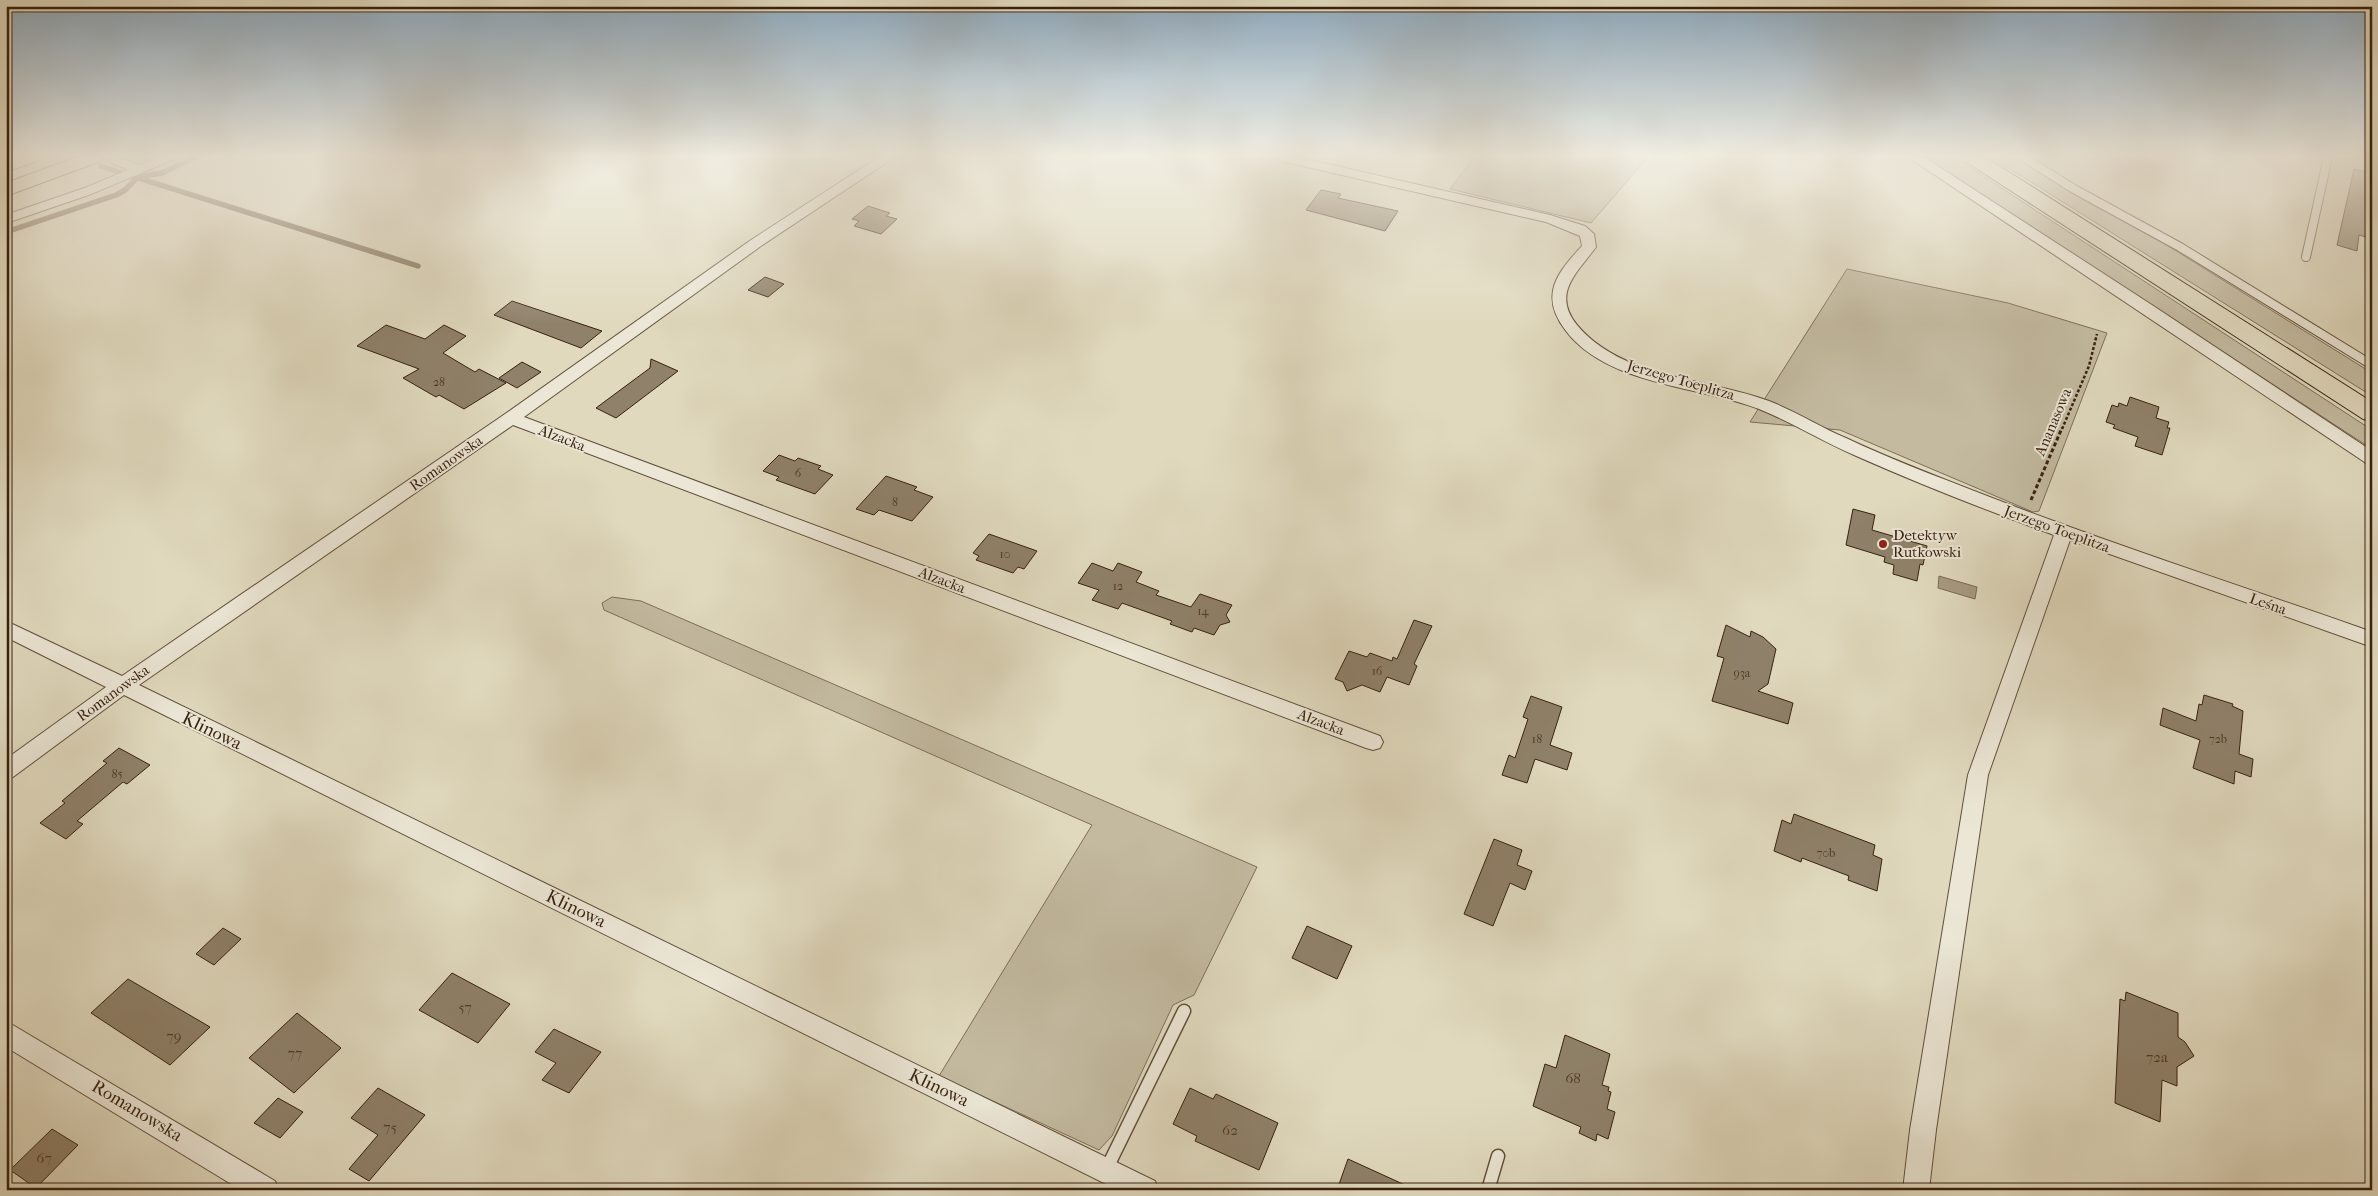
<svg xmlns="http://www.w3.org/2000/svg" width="2378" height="1196" viewBox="0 0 2378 1196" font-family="'IM FELL French Canon',serif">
  <rect width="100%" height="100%" fill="#e0d9be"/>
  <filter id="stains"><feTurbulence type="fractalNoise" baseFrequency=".004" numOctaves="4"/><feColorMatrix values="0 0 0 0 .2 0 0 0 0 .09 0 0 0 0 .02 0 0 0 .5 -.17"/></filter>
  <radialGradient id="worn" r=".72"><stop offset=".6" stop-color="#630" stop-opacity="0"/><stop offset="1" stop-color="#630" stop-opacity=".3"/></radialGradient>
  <g fill="#c3baa0" stroke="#7e6e58">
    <polygon points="1474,157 1648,157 1591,223 1450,189"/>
    <polygon points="1923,157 1954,157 2372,430 2372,449"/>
    <polygon points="1991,157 2015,157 2074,194 2165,244 2372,373 2372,396"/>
    <polygon points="1847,269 2008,303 2107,333 2039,511 2033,512 1840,430 1750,422"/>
    <polygon points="612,597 641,601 1257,867 1194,995 1173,1005 1112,1136 1099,1150 939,1076 1092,825 604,610 602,603"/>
  </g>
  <polygon fill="#a79a82" stroke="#7b6a54" points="1939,576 1977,587 1975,599 1938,588"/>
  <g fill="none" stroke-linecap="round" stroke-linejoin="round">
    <g stroke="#7b6a54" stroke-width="5.5">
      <polyline points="101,166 119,172"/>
      <polyline points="132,176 418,266"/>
      <polyline points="6,232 116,195 125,190 138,177 162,173 195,157"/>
    </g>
  </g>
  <g fill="#8f816a" stroke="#38210f">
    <polygon points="2354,169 2372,173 2372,239 2359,235 2357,251 2337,245"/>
    <polygon points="1321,190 1341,194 1338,198 1398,211 1385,231 1306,210"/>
    <polygon points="868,206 890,213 886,216 897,219 881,234 854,226 859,221 852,219"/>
    <polygon points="765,277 784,284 768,297 748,290"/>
    <polygon points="512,301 602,331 581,348 494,315"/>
    <polygon points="386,325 425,339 444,325 466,336 443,353 475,372 479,369 506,383 464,409 439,395 436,397 403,378 419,369 357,346"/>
    <polygon points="651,359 678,371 616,418 596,408 650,368"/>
    <polygon points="522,362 541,372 517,388 499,378"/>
    <polygon points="2130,397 2159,407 2156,418 2169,422 2167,428 2170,428 2162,455 2135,446 2138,437 2113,428 2115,425 2106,422 2112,405 2118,407 2119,403 2127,406"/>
    <polygon points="779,455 795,461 798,458 821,466 818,469 833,475 815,494 776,480 779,477 763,471"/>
    <polygon points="886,476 917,487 914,490 933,497 912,521 879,510 874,515 856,509"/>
    <polygon points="1853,509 1875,515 1872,530 1927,546 1923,565 1920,564 1917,581 1893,574 1894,565 1884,562 1885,557 1846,545"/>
    <polygon points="989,534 1037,551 1024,569 1018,567 1013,573 976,560 979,556 973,553"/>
    <polygon points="1092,563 1113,571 1118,563 1142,572 1136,582 1159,591 1156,595 1191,607 1200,594 1232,605 1226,615 1230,622 1220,625 1214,635 1194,628 1192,632 1170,624 1172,621 1122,603 1118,609 1092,600 1099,590 1078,583"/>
    <polygon points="1414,620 1432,626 1414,664 1417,666 1409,685 1387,677 1380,692 1362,685 1347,691 1343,682 1335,679 1349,651 1367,657 1370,653 1392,661 1393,657 1397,659"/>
    <polygon points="1726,625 1750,637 1751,631 1763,637 1776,649 1768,684 1758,691 1793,703 1788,724 1712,701 1724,658 1717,656"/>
    <polygon points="2204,695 2233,704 2232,706 2243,711 2239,754 2253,759 2251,777 2235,771 2234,784 2193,768 2200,740 2160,725 2163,708 2196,721 2199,704 2202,705"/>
    <polygon points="1531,696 1562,707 1550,745 1572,753 1567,770 1535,759 1527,783 1502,775 1509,755 1515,758 1528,719 1523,717"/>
    <polygon points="119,748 150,765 127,784 123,782 77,821 83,824 66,839 40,823 65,803 62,801 107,763 103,761"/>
    <polygon points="1794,814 1875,845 1873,855 1882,859 1877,891 1848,880 1849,876 1802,858 1801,862 1774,851 1782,820 1791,824"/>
    <polygon points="1494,839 1522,850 1517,865 1532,871 1525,890 1510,883 1493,926 1464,914"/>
    <polygon points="1307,926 1352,946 1337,979 1292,958"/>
    <polygon points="223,928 241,939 214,965 196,954"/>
    <polygon points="452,973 510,1004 478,1043 419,1010"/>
    <polygon points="128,979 210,1027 170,1065 91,1013"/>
    <polygon points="2126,992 2178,1013 2178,1037 2185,1042 2194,1056 2177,1067 2177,1086 2162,1080 2160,1122 2115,1103 2120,999 2125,1001"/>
    <polygon points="297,1013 341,1048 294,1093 249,1058"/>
    <polygon points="554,1029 601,1052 569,1093 542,1080 556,1063 535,1052"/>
    <polygon points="1565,1035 1610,1054 1602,1085 1609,1087 1608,1091 1611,1092 1607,1109 1615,1112 1608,1139 1597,1134 1596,1141 1579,1133 1581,1127 1533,1106 1545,1064 1556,1068"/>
    <polygon points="378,1088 425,1115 369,1181 349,1169 378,1135 351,1118"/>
    <polygon points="1190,1088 1213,1099 1216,1094 1278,1123 1259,1170 1195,1141 1197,1136 1173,1124"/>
    <polygon points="278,1098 303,1112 280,1138 254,1123"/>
    <polygon points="52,1129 78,1145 36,1188 10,1170"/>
    <polygon points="1348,1159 1416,1190 1337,1190"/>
  </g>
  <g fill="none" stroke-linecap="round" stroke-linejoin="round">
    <g stroke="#624f3b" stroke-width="10">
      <g id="lane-far1">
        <polyline points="2023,157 2074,189 2180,247 2372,365"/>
        <polyline points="114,160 138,169"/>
        <polyline points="6,219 88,191 169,157"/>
        <polyline points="2306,257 2328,157"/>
      </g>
    </g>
    <g stroke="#624f3b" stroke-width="15">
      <g id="lane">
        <polyline points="1106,1170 1184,1011"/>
        <polyline points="1488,1190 1498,1156"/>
      </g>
    </g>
    <g stroke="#624f3b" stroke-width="2">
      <g id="street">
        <polygon points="879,157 895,157 761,246 524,417 1380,736 1383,742 1380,748 1373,750 1366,748 513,425 139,685 1155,1181 1159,1190 1118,1190 124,695 13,777 6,780 6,759 106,687 6,637 6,621 122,676 505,414 751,240"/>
        <path d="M1274,157H1297L1550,215L1585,226L1594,234L1596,247C1578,272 1551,293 1577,325C1622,379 1707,378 1769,401C1795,411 1820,427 1846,438C1890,459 1936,476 1982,494C2110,544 2242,586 2372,632V647L2070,540L1988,775L1936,1130L1929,1190H1903L1910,1130L1968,775L2054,535C1986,510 1919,484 1854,455C1822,441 1791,422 1759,409C1699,386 1607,385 1566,331C1539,296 1556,274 1582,246L1580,236L1546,222L1281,161Z"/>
        <polygon points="1908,157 1924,157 2155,307 2372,451 2372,465 2366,463"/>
        <polygon points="6,1021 275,1181 279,1190 241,1190 6,1047"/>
      </g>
    </g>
    <g stroke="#38210f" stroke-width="2">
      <polygon id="primary" points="1962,157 1985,157 2372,402 2372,421 2363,419 1965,161"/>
    </g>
    <g stroke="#38210f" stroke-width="2">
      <g id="highway">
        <polygon points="13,157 40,157 37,161 6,172 6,159"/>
        <polygon points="77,157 104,157 101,161 6,196 6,183"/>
      </g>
    </g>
    <polyline stroke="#38210f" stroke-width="2.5" stroke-dasharray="3 2" stroke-linecap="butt" points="2062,429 2089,366 2097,334"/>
    <polyline stroke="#38210f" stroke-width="3" stroke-dasharray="4 2.5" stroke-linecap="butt" points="2031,500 2062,428"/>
    <use href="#lane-far1" stroke="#ebe6d5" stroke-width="8"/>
    <use href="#lane" stroke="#ebe6d5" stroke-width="12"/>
    <use href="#street" fill="#ebe6d5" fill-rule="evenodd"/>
    <use href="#primary" fill="#e0d9be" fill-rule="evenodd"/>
    <use href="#highway" fill="#e0d9be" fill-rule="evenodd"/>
  </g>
  <linearGradient id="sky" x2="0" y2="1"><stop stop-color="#8eaabf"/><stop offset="0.48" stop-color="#f1eee2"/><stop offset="1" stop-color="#f1eee2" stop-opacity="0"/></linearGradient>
  <rect width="2378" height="324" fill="url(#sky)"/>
  <circle fill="#8f2418" stroke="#ebe6d5" stroke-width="2" cx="1883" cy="544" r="5"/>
  <g text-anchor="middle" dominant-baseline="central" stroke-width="4" stroke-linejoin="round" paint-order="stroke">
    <g font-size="12" fill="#4e3926">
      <text x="439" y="382">28</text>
      <text x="798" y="473">6</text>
      <text x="895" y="502">8</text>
      <text x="1005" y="554">10</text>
      <text x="1118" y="586">12</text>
      <text x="1203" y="611">14</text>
      <text x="1377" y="671">16</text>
      <text x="1742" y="673">93a</text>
      <text x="1537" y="739">18</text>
      <text x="2218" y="739">72b</text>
      <text x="117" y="774">85</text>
      <text x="1826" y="853">70b</text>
    </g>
    <g font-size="15" fill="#38210f" stroke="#ebe6d5">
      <text transform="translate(1681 380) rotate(16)">Jerzego Toeplitza</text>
      <text transform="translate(2053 422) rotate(-67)">Ananasowa</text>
      <text transform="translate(562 438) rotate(21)">Alzacka</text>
      <text transform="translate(446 463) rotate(-35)">Romanowska</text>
      <text transform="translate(2057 529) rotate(20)">Jerzego Toeplitza</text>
      <text transform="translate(942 580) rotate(21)">Alzacka</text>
      <text transform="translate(2268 604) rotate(19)">Leśna</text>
      <text transform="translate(113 693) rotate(-36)">Romanowska</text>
      <text transform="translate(1321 722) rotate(21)">Alzacka</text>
    </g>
    <g font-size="15" fill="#38210f" stroke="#ebe6d5" text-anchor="start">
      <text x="1893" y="535">Detektyw<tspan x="1893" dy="17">Rutkowski</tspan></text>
    </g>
    <g font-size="15" fill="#4e3926">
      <text x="465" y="1007">57</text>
      <text x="174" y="1036">79</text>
      <text x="295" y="1053">77</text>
      <text x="2157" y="1057">72a</text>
      <text x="1573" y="1078">68</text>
      <text x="390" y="1127">75</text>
      <text x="1230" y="1130">62</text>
      <text x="44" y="1158">67</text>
    </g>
    <g font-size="18" fill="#38210f" stroke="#ebe6d5">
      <text transform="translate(212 731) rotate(26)">Klinowa</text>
      <text transform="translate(576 909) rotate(26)">Klinowa</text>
      <text transform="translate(939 1088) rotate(26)">Klinowa</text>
      <text transform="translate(137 1111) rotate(31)">Romanowska</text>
    </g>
  </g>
  <rect width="2378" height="1196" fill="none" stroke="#e0d9be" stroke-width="25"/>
  <rect x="8" y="8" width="2363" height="1181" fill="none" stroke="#38210f" stroke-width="2.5"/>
  <rect x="12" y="12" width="2353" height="1171" fill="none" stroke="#38210f"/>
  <rect width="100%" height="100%" filter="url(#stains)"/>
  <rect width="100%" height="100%" fill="url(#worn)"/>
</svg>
